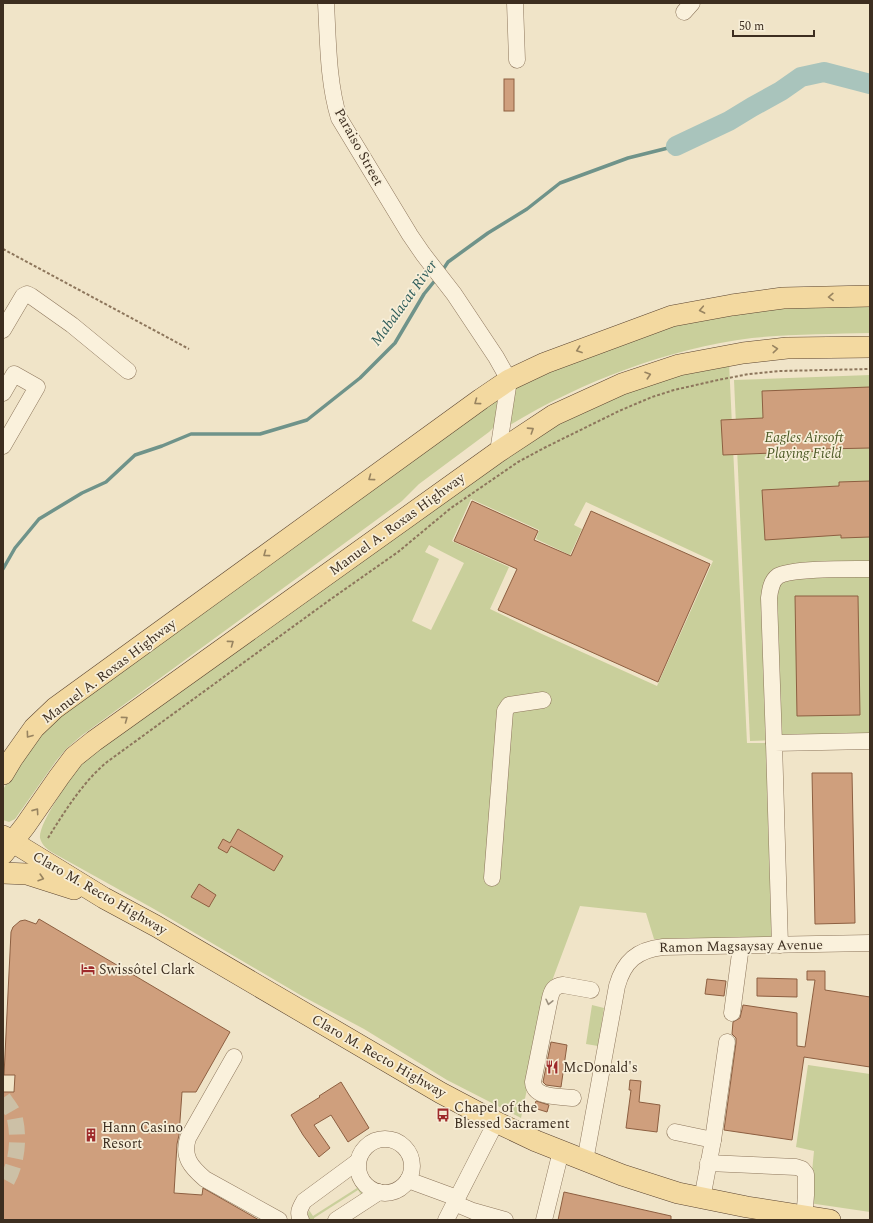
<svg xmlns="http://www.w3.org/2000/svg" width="873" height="1223" viewBox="0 0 873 1223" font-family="Spectral,serif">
  <rect width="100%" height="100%" fill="#f0e4c8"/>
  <g fill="#c9cf9b" fill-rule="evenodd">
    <path d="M870,300V333C831,334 791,334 752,338C667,349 583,381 510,425V393L519,383L704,314Z"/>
    <path d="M729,362L747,743H770L774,937L654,939L646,913L580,906L546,997L521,1118L447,1080L364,1029L302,996L154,909L55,854C48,850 42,846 40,838C38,823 74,773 85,760L561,420L660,378ZM471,499L539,530L536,539L570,555L582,529L574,525L586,502L713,561L657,686L542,634L490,609L509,567L452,541ZM429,545L464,563L431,630L412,621L439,559L425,552Z"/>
    <polygon points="870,375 870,737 750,741 734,380"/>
    <polygon points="501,393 494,427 489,432 419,484 402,501 379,518 81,736 66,749 56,761 15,819 9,822 3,820 3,790 19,759 40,729"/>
    <polygon points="592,1005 604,1008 598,1046 586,1044"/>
    <polygon points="808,1065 870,1074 870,1212 809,1203 814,1151 796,1147"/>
    <path d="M358,1179C367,1183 369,1190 362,1196L358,1190L314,1218V1220H308L307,1217L309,1210L313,1216L357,1188L353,1181Z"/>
  </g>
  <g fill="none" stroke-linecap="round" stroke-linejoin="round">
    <g stroke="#6f938a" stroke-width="3.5">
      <polyline points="442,271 448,262 488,233 527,209 560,183 628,158 676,146"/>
      <polyline points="3,569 15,548 39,519 82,493 106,482 135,455 162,446 191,434 260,434 307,420 360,378 395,343 424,294 437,278"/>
    </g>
    <polyline stroke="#a9c4bc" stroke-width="20" points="676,146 729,121 752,107 781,91 801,77 824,72 870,84"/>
  </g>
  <g fill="#cf9f7d" stroke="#8d5f41">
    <rect x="504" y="79" width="10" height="32"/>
    <polygon points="870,387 870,448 823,449 823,451 723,455 721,420 763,418 762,391"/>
    <polygon points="870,481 870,537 841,538 841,535 765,540 762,490 839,486 839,482"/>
    <polygon points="472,501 538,531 534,540 571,556 591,511 710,564 658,682 498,610 517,569 454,541"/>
    <polygon points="795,596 858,596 860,715 797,716"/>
    <polygon points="812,773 852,773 855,923 815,924"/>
    <polygon points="238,829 283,856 274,871 231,846 227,853 218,848 223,839 230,843"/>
    <polygon points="199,884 216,895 209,907 191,897"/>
    <polygon points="39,919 230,1032 196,1092 182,1092 179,1135 177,1144 174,1193 202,1195 203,1188 259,1220 3,1220 3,1092 14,1092 15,1075 4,1075 11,932 13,927 20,921 25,920 36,924"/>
    <polygon points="807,971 825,971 825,990 870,997 870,1067 804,1057 792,1140 724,1130 736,1043 736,1038 732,1034 733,1022 740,1018 743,1005 797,1013 797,1046 805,1047 815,980 807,980"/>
    <polygon points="757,978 797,979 797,997 757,996"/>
    <polygon points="707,979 726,981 724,996 705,994"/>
    <polygon points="551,1042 567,1045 561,1087 546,1085 543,1082"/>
    <polygon points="630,1080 641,1081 639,1102 660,1105 657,1132 626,1128 631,1090 629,1090"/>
    <polygon points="341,1082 369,1128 348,1142 331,1115 314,1125 330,1148 319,1157 303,1135 291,1115 320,1097 319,1096"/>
    <polygon points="536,1101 549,1105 547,1112 534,1108"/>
    <polygon points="564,1192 671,1216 671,1220 558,1220"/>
  </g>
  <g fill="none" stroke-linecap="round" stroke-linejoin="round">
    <path stroke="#ccc0a6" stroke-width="16" stroke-dasharray="16 8" stroke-linecap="butt" d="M3,1098C7,1104 14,1112 15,1119C20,1142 16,1169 3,1187"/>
    <g stroke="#8d765c" stroke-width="17">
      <g id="minor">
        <path d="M326,3C328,40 328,83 339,118L410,235L423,254L454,294L496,357L509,380L498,452"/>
        <polyline points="515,3 517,60"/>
        <polyline points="684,12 692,3"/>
        <polyline points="3,330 23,296 27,294 31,296 72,325 128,371"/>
        <polyline points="3,393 14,374 37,387 3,446"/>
        <path d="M774,743L769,598C770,590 771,581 778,576C792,568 851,569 870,569"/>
        <polyline points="492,878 505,711 509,705 543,700"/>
        <polyline points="780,945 774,743 870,741"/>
        <polyline points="732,1013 741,946"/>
        <path d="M234,1057L188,1138C182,1157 191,1167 205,1179L279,1220"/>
        <path d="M573,1098C561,1096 534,1099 533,1082L550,998C552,990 554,986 563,985L591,990"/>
        <polyline points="675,1132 713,1140 702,1199"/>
        <circle cx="385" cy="1166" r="27"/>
        <polyline points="713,1140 727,1042"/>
        <path d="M585,1161L617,986C624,961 637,950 663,947L870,943"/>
        <polyline points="708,1163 796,1167 802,1169 806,1174 806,1195 804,1220"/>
        <polyline points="408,1180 457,1198"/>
        <polyline points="454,1203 473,1211 505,1220"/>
        <path d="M301,1220C297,1213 300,1208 304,1201L357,1162"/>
        <polyline points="336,1220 379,1192"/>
        <polyline points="446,1220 496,1122"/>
        <polyline points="544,1220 561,1151"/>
      </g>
    </g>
    <g stroke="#5b4430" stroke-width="22">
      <g id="major">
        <polyline points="3,774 12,759 34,728 55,708 481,399 509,380 545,363 672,316 732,305 783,298 870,296"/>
        <polyline points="3,836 104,898 156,926 441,1093 496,1122 536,1141 622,1175 678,1193 747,1207 830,1220"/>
        <polyline points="3,854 25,826 59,777 74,757 94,741 498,452 554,415 622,384 679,365 743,353 787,348 870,347"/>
        <polyline points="3,873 27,874 74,889"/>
      </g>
    </g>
    <g stroke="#8d765c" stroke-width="2" stroke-dasharray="3 2" stroke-linecap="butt">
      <polyline points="3,249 189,349"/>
      <path d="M48,838C65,811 82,783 107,762L331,599L398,552L451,508L518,462L544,448L619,411L652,397L674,390L718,380L749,374L779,371L870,369"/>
    </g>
    <use href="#minor" stroke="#faf1dc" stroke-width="16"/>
    <use href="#major" stroke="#f3d9a0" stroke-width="21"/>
  </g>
  <defs><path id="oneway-chevron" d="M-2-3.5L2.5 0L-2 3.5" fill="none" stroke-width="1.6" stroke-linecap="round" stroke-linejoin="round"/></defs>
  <g stroke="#988460">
    <use href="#oneway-chevron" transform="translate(831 297) rotate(178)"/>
    <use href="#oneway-chevron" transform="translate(702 310) rotate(169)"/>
    <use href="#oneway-chevron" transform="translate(775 349) rotate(-5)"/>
    <use href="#oneway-chevron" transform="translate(579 350) rotate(160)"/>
    <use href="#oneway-chevron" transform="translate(648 375) rotate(-18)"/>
    <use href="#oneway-chevron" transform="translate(477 402) rotate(144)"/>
    <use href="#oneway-chevron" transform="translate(531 430) rotate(-33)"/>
    <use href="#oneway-chevron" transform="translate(371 478) rotate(144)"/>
    <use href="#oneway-chevron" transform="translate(266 554) rotate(144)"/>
    <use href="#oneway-chevron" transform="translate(231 643) rotate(-36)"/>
    <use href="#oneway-chevron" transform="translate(125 719) rotate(-36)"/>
    <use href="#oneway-chevron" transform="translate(29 735) rotate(126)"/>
    <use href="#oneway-chevron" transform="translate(36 811) rotate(-55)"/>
    <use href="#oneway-chevron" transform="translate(41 878) rotate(17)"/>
  </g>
  <use stroke="#9c907e" href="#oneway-chevron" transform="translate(549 1002) rotate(103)"/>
  <defs>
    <g id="hotel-bare" transform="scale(1.08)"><path d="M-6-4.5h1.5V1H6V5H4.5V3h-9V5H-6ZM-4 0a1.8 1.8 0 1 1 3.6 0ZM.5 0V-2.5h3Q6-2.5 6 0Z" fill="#9e2a2b" stroke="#f7eed8" stroke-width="2.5" paint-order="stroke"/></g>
    <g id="restaurant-bare" transform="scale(1.08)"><path d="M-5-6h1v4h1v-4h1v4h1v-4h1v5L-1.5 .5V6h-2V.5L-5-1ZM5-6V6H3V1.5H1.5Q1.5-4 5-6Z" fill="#9e2a2b" stroke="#f7eed8" stroke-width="2.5" paint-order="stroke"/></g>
    <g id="bus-bare" transform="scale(1.08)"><path d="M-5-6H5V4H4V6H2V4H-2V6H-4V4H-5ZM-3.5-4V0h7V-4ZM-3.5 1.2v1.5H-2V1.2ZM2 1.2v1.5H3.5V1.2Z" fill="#9e2a2b" stroke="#f7eed8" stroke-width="2.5" paint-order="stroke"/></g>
    <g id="building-bare" transform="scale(1.08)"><path d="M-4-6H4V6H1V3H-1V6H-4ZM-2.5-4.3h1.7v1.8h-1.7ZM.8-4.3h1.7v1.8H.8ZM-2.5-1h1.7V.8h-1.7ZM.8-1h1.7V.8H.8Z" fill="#9e2a2b" stroke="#f7eed8" stroke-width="2.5" paint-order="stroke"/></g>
  </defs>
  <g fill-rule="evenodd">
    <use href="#hotel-bare" x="88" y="969"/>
    <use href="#restaurant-bare" x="552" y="1067"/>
    <use href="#bus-bare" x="443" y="1115"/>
    <use href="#building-bare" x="91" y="1135"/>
  </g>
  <g text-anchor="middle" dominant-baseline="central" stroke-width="3.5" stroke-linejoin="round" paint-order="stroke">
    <g font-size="14" fill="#3d2e20" stroke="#f7eed8">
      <text transform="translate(359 147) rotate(61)">Paraiso Street</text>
      <text transform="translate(397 524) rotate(-36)">Manuel A. Roxas Highway</text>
      <text transform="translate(109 671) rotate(-37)">Manuel A. Roxas Highway</text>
      <text transform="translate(100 893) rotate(30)">Claro M. Recto Highway</text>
      <text transform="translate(741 946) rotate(-1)">Ramon Magsaysay Avenue</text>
      <text transform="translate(379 1056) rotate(30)">Claro M. Recto Highway</text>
    </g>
    <g font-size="14" font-style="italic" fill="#4d5a26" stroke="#f7eed8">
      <text x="804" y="437">Eagles Airsoft<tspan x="804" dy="16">Playing Field</tspan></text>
    </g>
    <g font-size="14" fill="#3d2e20" stroke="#f7eed8" text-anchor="start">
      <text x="99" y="969">Swissôtel Clark</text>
      <text x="563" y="1067">McDonald's</text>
      <text x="454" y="1107">Chapel of the<tspan x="454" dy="16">Blessed Sacrament</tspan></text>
      <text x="102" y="1127">Hann Casino<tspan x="102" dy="16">Resort</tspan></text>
    </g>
    <g font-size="15" font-style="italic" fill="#2f5d5a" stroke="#f7eed8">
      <text transform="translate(404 303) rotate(-54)">Mabalacat River</text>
    </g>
  </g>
  <rect width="873" height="1223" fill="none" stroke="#3d2e20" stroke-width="8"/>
  <path d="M733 30v6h81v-6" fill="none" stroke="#3d2e20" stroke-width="2"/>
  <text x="739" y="30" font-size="12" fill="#3d2e20" stroke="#f7eed8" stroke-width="3" paint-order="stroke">50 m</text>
</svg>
